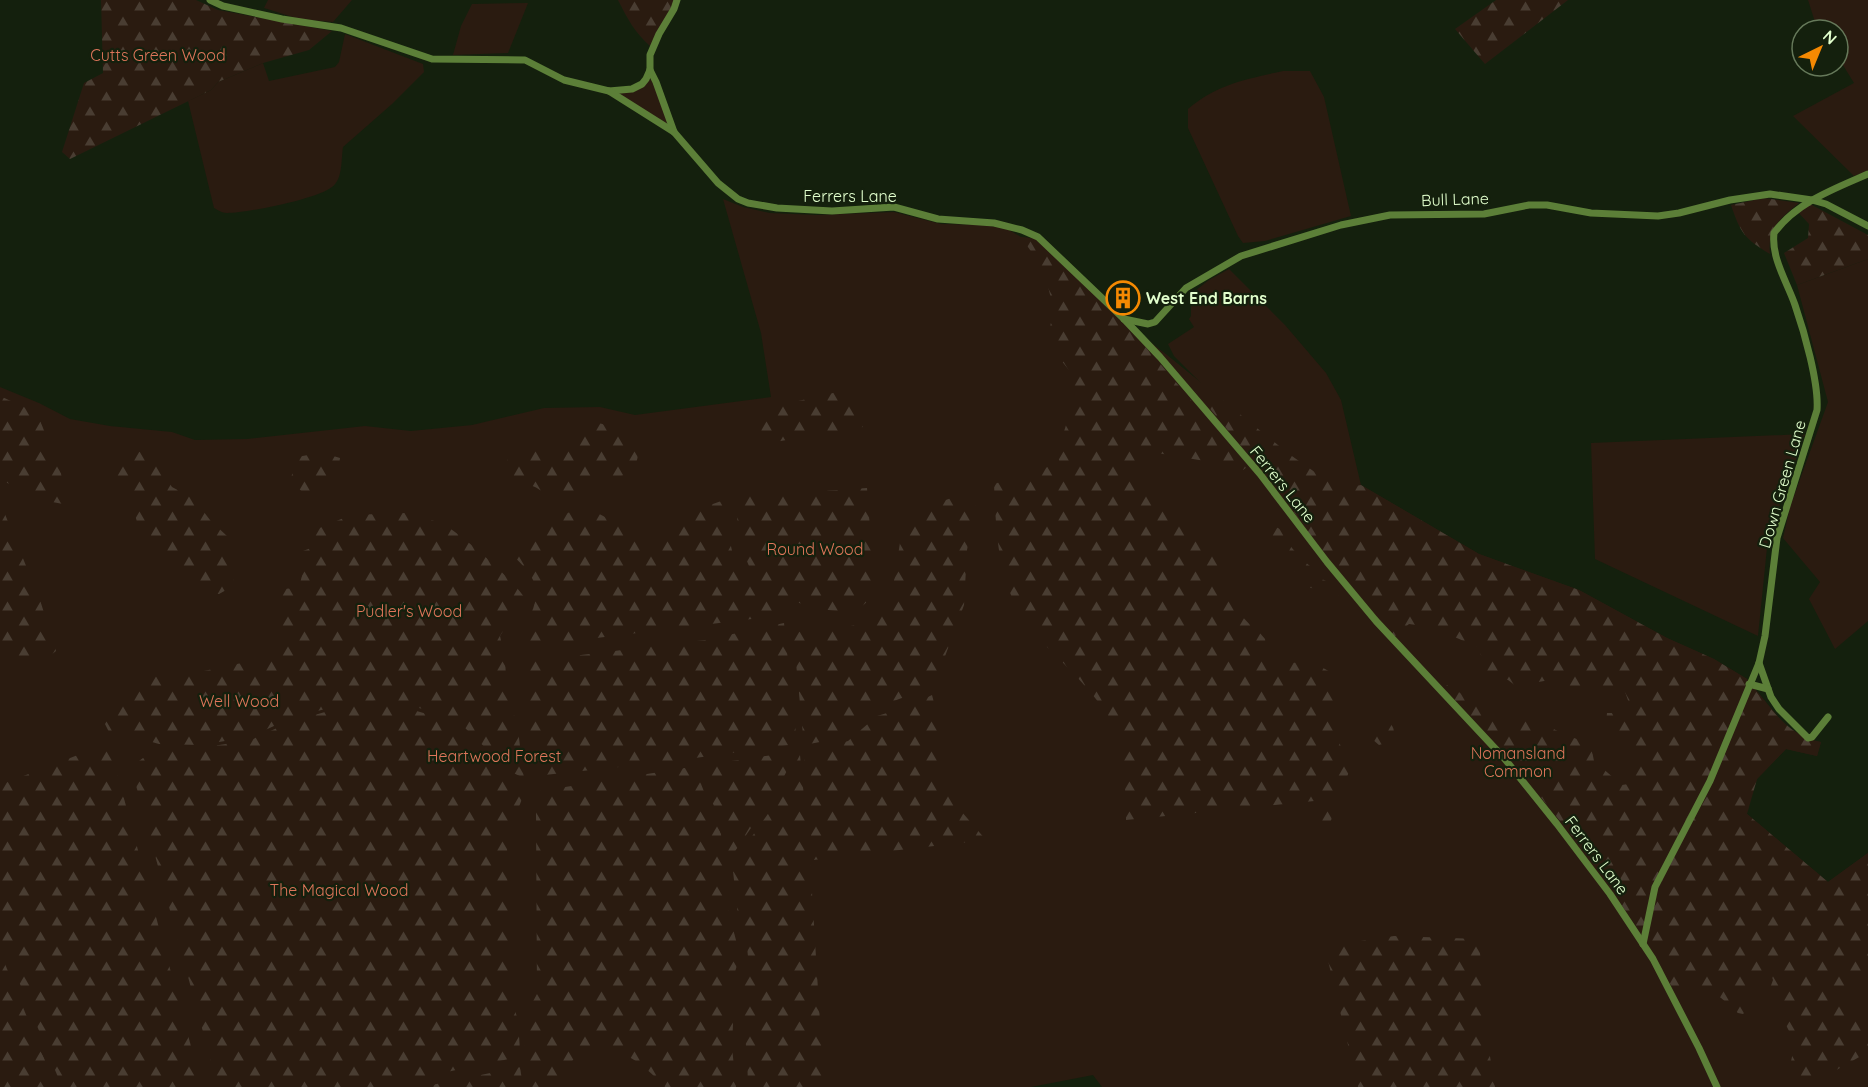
<svg xmlns="http://www.w3.org/2000/svg" width="1868" height="1087" viewBox="0 0 1868 1087" font-family="Quicksand,sans-serif">
  <defs>
    <pattern id="forest-firs" width="22" height="20" patternUnits="userSpaceOnUse" patternTransform="scale(1.5)"><rect width="22" height="20" fill="#2a1b10"/><path d="M5 1l3.5 6h-7zM16 11l3.5 6h-7z" fill="#493d32"/></pattern>
  </defs>
  <rect width="100%" height="100%" fill="#14200d"/>
  <g fill="#2a1b10">
    <polygon points="268,0 352,0 333,22 299,19 264,8"/>
    <polygon points="1808,0 1868,0 1868,171 1854,176 1793,116 1854,83 1838,57 1838,30 1821,30 1815,22"/>
    <polygon points="528,3 508,53 453,55 461,26 472,4"/>
    <path d="M345,34L423,64L424,72L392,104L343,147C341,160 343,179 332,187C317,199 247,213 227,213C222,213 218,210 214,208L188,101L211,90L218,82L263,63L269,81L335,67L339,62Z"/>
    <path d="M1283,71H1310L1324,97L1351,216L1265,241L1243,243L1238,236L1188,128V109C1217,84 1247,79 1283,71Z"/>
    <polygon points="650,79 653,81 669,127 618,93"/>
    <polygon points="723,199 743,207 770,213 817,215 894,212 941,224 986,225 1009,230 1021,237 1038,239 1105,305 1201,383 1174,356 1168,344 1194,327 1189,319 1191,316 1191,294 1209,280 1229,269 1285,325 1326,373 1341,400 1361,485 1479,554 1579,590 1667,638 1714,659 1747,679 1785,725 1808,740 1821,742 1817,756 1786,749 1757,779 1746,813 1828,882 1868,853 1868,1087 1102,1087 1093,1075 1031,1087 0,1087 0,387 39,403 70,419 110,426 172,432 195,440 247,439 365,426 411,431 472,425 544,408 600,407 635,415 771,397 761,333"/>
    <polygon points="1868,259 1868,621 1835,649 1809,599 1820,582 1783,538 1790,507 1828,402 1797,285"/>
    <polygon points="1805,434 1768,538 1758,636 1595,559 1591,443"/>
  </g>
  <g fill="url(#forest-firs)">
    <polygon points="101,0 196,0 218,10 332,31 309,50 263,63 218,82 211,90 70,159 62,152 84,83 103,73"/>
    <path d="M618,0H674L671,12L650,46C635,33 627,18 618,0Z"/>
    <polygon points="1496,0 1568,0 1485,64 1455,29"/>
    <path d="M1764,198L1799,203C1781,218 1767,228 1770,254C1744,238 1741,234 1731,205Z"/>
    <polygon points="1810,204 1868,235 1868,259 1797,285 1784,253 1808,238 1809,224 1797,211"/>
    <path d="M1021,237L1038,239L1104,305L1152,354L1247,467L1243,470L1233,461H1205L1157,453L1134,467L1142,482L1161,498L1181,527L1190,528L1193,536L1201,538L1202,552H1209L1217,546L1225,554L1218,565L1215,577L1238,612L1253,628L1260,627L1259,632L1265,639L1267,654L1273,664C1301,663 1311,658 1336,676L1340,697L1335,732L1350,769L1330,823L1321,826L1324,800L1126,820C1126,794 1124,759 1118,734C1113,717 1082,681 1068,668C1051,650 1032,635 1020,613C997,574 996,529 994,484L1060,463L1057,454L1076,393L1069,370L1046,342L1054,311L1044,270Z"/>
    <path d="M1162,351L1289,454L1339,489L1361,485L1479,554L1579,590L1667,638L1714,659L1747,679L1748,684L1715,764L1656,878L1643,933H1640C1584,845 1517,764 1443,690L1447,685C1456,690 1464,695 1472,701C1484,710 1491,723 1507,725C1517,726 1526,718 1535,719L1565,735L1586,742L1591,746L1594,761L1622,785L1628,784L1635,776C1635,753 1624,737 1606,724L1607,713H1624L1630,706L1624,689V679L1610,690L1591,687L1567,695L1562,680L1544,681L1516,686L1508,680L1488,674L1478,647L1431,627L1409,624L1394,637L1351,588L1324,555L1285,499Z"/>
    <polygon points="846,390 853,390 859,394 863,427 763,444 758,407 785,404"/>
    <polygon points="0,396 37,413 61,473 65,501 63,504 47,501 3,481 0,473"/>
    <path d="M594,422C612,426 644,435 637,460C635,465 634,468 630,472C624,477 612,477 604,480C598,482 594,486 588,488C576,491 559,496 547,493C543,493 539,489 535,487C514,478 507,476 507,450C525,446 547,455 565,445C578,438 576,425 594,422Z"/>
    <polygon points="151,451 155,463 172,487 194,499 210,520 228,537 235,572 233,581 228,589 219,594 208,593 196,586 153,537 143,531 137,522 134,511 118,487 114,470 115,464 136,452"/>
    <polygon points="308,455 330,455 340,458 338,472 327,495 307,496 298,488 291,478 297,457"/>
    <path d="M867,488L874,583C869,623 829,611 803,604C791,601 773,597 764,588C741,566 739,527 734,497Z"/>
    <path d="M973,491L978,492L967,550L964,605L934,686L875,708L865,715L841,738L804,745L793,632C818,630 865,630 883,611C892,601 895,575 897,562C900,545 901,527 909,512Z"/>
    <path d="M724,500C732,557 730,577 783,608L784,615L523,647C522,635 526,624 531,614C544,584 530,572 509,552C523,541 566,507 584,509C596,511 608,518 618,525C627,533 636,542 645,550L688,513Z"/>
    <path d="M0,502L40,600L56,651L51,655C28,650 15,629 0,612Z"/>
    <path d="M405,513C419,517 437,520 449,528C468,540 512,579 524,597L500,636L505,659L506,677L519,738L524,778L509,771L461,724L430,711L386,699L332,707L289,719L250,737L200,745L159,744L124,734L112,738L98,710L124,696L141,673L166,679L251,661L275,653L283,634L280,618L281,589L299,588L303,571L295,554L311,548L312,531L351,515Z"/>
    <path d="M1276,527C1286,531 1286,540 1292,548C1298,555 1303,561 1310,566L1307,572L1293,571L1282,548L1272,544L1269,535Z"/>
    <path d="M1316,576L1328,582L1339,595L1332,603L1323,598C1321,590 1317,588 1308,588L1309,577Z"/>
    <polygon points="0,617 31,653 31,656 13,658 0,655"/>
    <polygon points="784,623 797,744 666,762 535,776 523,662 705,640"/>
    <path d="M1751,686C1772,709 1789,737 1821,742L1817,756L1786,749L1757,779L1747,814L1828,882L1868,853V980L1851,986C1847,996 1847,1004 1853,1013L1863,1009L1868,1019V1052L1810,1085L1803,1084L1791,1072L1790,1066L1795,1043L1769,991L1773,980L1770,971L1767,969C1744,975 1746,993 1745,1012L1743,1014L1738,1013C1725,1002 1715,989 1697,988C1688,987 1679,990 1672,987L1649,948L1648,941L1656,893Z"/>
    <polygon points="932,695 943,737 939,776 955,804 986,840 813,860 804,754 848,741 877,716 907,707"/>
    <polygon points="382,701 427,714 460,727 506,774 518,780 522,799 507,837 509,992 518,1020 520,1051 514,1058 375,1087 218,1087 131,767 143,758 153,759 161,749 200,748 251,740 290,722 332,710"/>
    <path d="M1381,717C1398,725 1399,740 1379,745L1372,739L1370,731L1373,722Z"/>
    <polygon points="109,743 202,1087 62,1087 0,935 0,785"/>
    <polygon points="794,752 796,753 777,790 729,860 725,832 697,766"/>
    <polygon points="800,755 810,860 824,1087 748,1087 747,1053 740,1002 748,957 746,936 738,916 733,871 731,866 770,811"/>
    <path d="M691,767L701,784L721,834L723,865L721,883L737,944V965L726,1003L733,1024L732,1047L736,1087H665C640,1061 627,1052 592,1044L572,1061L558,1087H529L522,1022L537,994L536,814L540,791Z"/>
    <polygon points="1394,936 1479,939 1486,1032 1495,1087 1358,1087 1326,952 1314,948"/>
    <polygon points="0,952 56,1087 0,1087"/>
    <polygon points="520,1067 523,1087 422,1087"/>
  </g>
  <g fill="none" stroke-linecap="round" stroke-linejoin="round">
    <g stroke="#5c7f38" stroke-width="7">
      <polyline points="210,0 223,6 282,19 341,28 432,59 525,60 564,80 609,91 632,89 642,84 646,79 650,70 650,55 659,34 674,9 677,0"/>
      <polyline points="650,70 656,82 674,132"/>
      <polyline points="609,91 674,132 718,183 738,199 748,203 777,208 832,211 894,207 938,219 994,223 1022,230 1038,237 1124,319 1160,357 1260,474 1327,562 1376,621 1504,758 1557,824 1610,894 1653,959 1699,1048 1717,1087"/>
      <polyline points="1124,319 1148,324 1155,322 1186,288 1241,256 1341,225 1390,215 1484,214 1529,205 1547,205 1591,213 1658,216 1679,213 1730,200 1770,194 1812,200 1826,204 1868,226"/>
      <polyline points="1759,663 1771,697 1779,709 1808,738 1812,737 1828,717"/>
      <polyline points="1749,684 1768,689"/>
      <path d="M1643,944L1655,887L1710,781L1759,663L1765,636L1777,538L1817,410C1819,383 1804,331 1795,305C1787,282 1771,258 1774,233C1797,202 1834,189 1868,174"/>
    </g>
  </g>
  <defs>
    <g id="building-ring" transform="scale(1.725)"><circle r="9.5" fill="#14200d" stroke="#f58902" stroke-width="1.5"/><path d="M-4-6H4V6H1V3H-1V6H-4ZM-2.5-4.3h1.7v1.8h-1.7ZM.8-4.3h1.7v1.8H.8ZM-2.5-1h1.7V.8h-1.7ZM.8-1h1.7V.8H.8Z" fill="#f58902"/></g>
  </defs>
  <g fill-rule="evenodd">
    <use href="#building-ring" x="1123" y="298"/>
  </g>
  <g text-anchor="middle" dominant-baseline="central" stroke-width="4.5" stroke-linejoin="round" paint-order="stroke">
    <g font-size="16" fill="#de755a" stroke="#14200d">
      <text x="158" y="55">Cutts Green Wood</text>
      <text x="815" y="549">Round Wood</text>
      <text x="409" y="611">Pudler's Wood</text>
      <text x="239" y="701">Well Wood</text>
      <text x="1518" y="753">Nomansland<tspan x="1518" dy="18">Common</tspan></text>
      <text x="494" y="756">Heartwood Forest</text>
      <text x="339" y="890">The Magical Wood</text>
    </g>
    <g font-size="16" fill="#e2ffcd" stroke="#14200d">
      <text x="850" y="196">Ferrers Lane</text>
      <text transform="translate(1455 199) rotate(-2)">Bull Lane</text>
      <text transform="translate(1283 484) rotate(51)">Ferrers Lane</text>
      <text transform="translate(1782 484) rotate(-74)">Down Green Lane</text>
      <text transform="translate(1597 855) rotate(53)">Ferrers Lane</text>
    </g>
    <g font-size="16" font-weight="bold" fill="#e2ffcd" stroke="#14200d" text-anchor="start">
      <text x="1146" y="298">West End Barns</text>
    </g>
  </g>
  <g transform="translate(1820 48) rotate(43)"><circle r="28" fill="#14200d" stroke="#66795a" stroke-width="1.5"/>
  <path d="M0-4.5L10 22L0 15L-10 22Z" fill="#f58902"/>
  <text y="-9" font-size="16" font-weight="bold" text-anchor="middle" fill="#e2ffcd">N</text>
  </g>
</svg>
